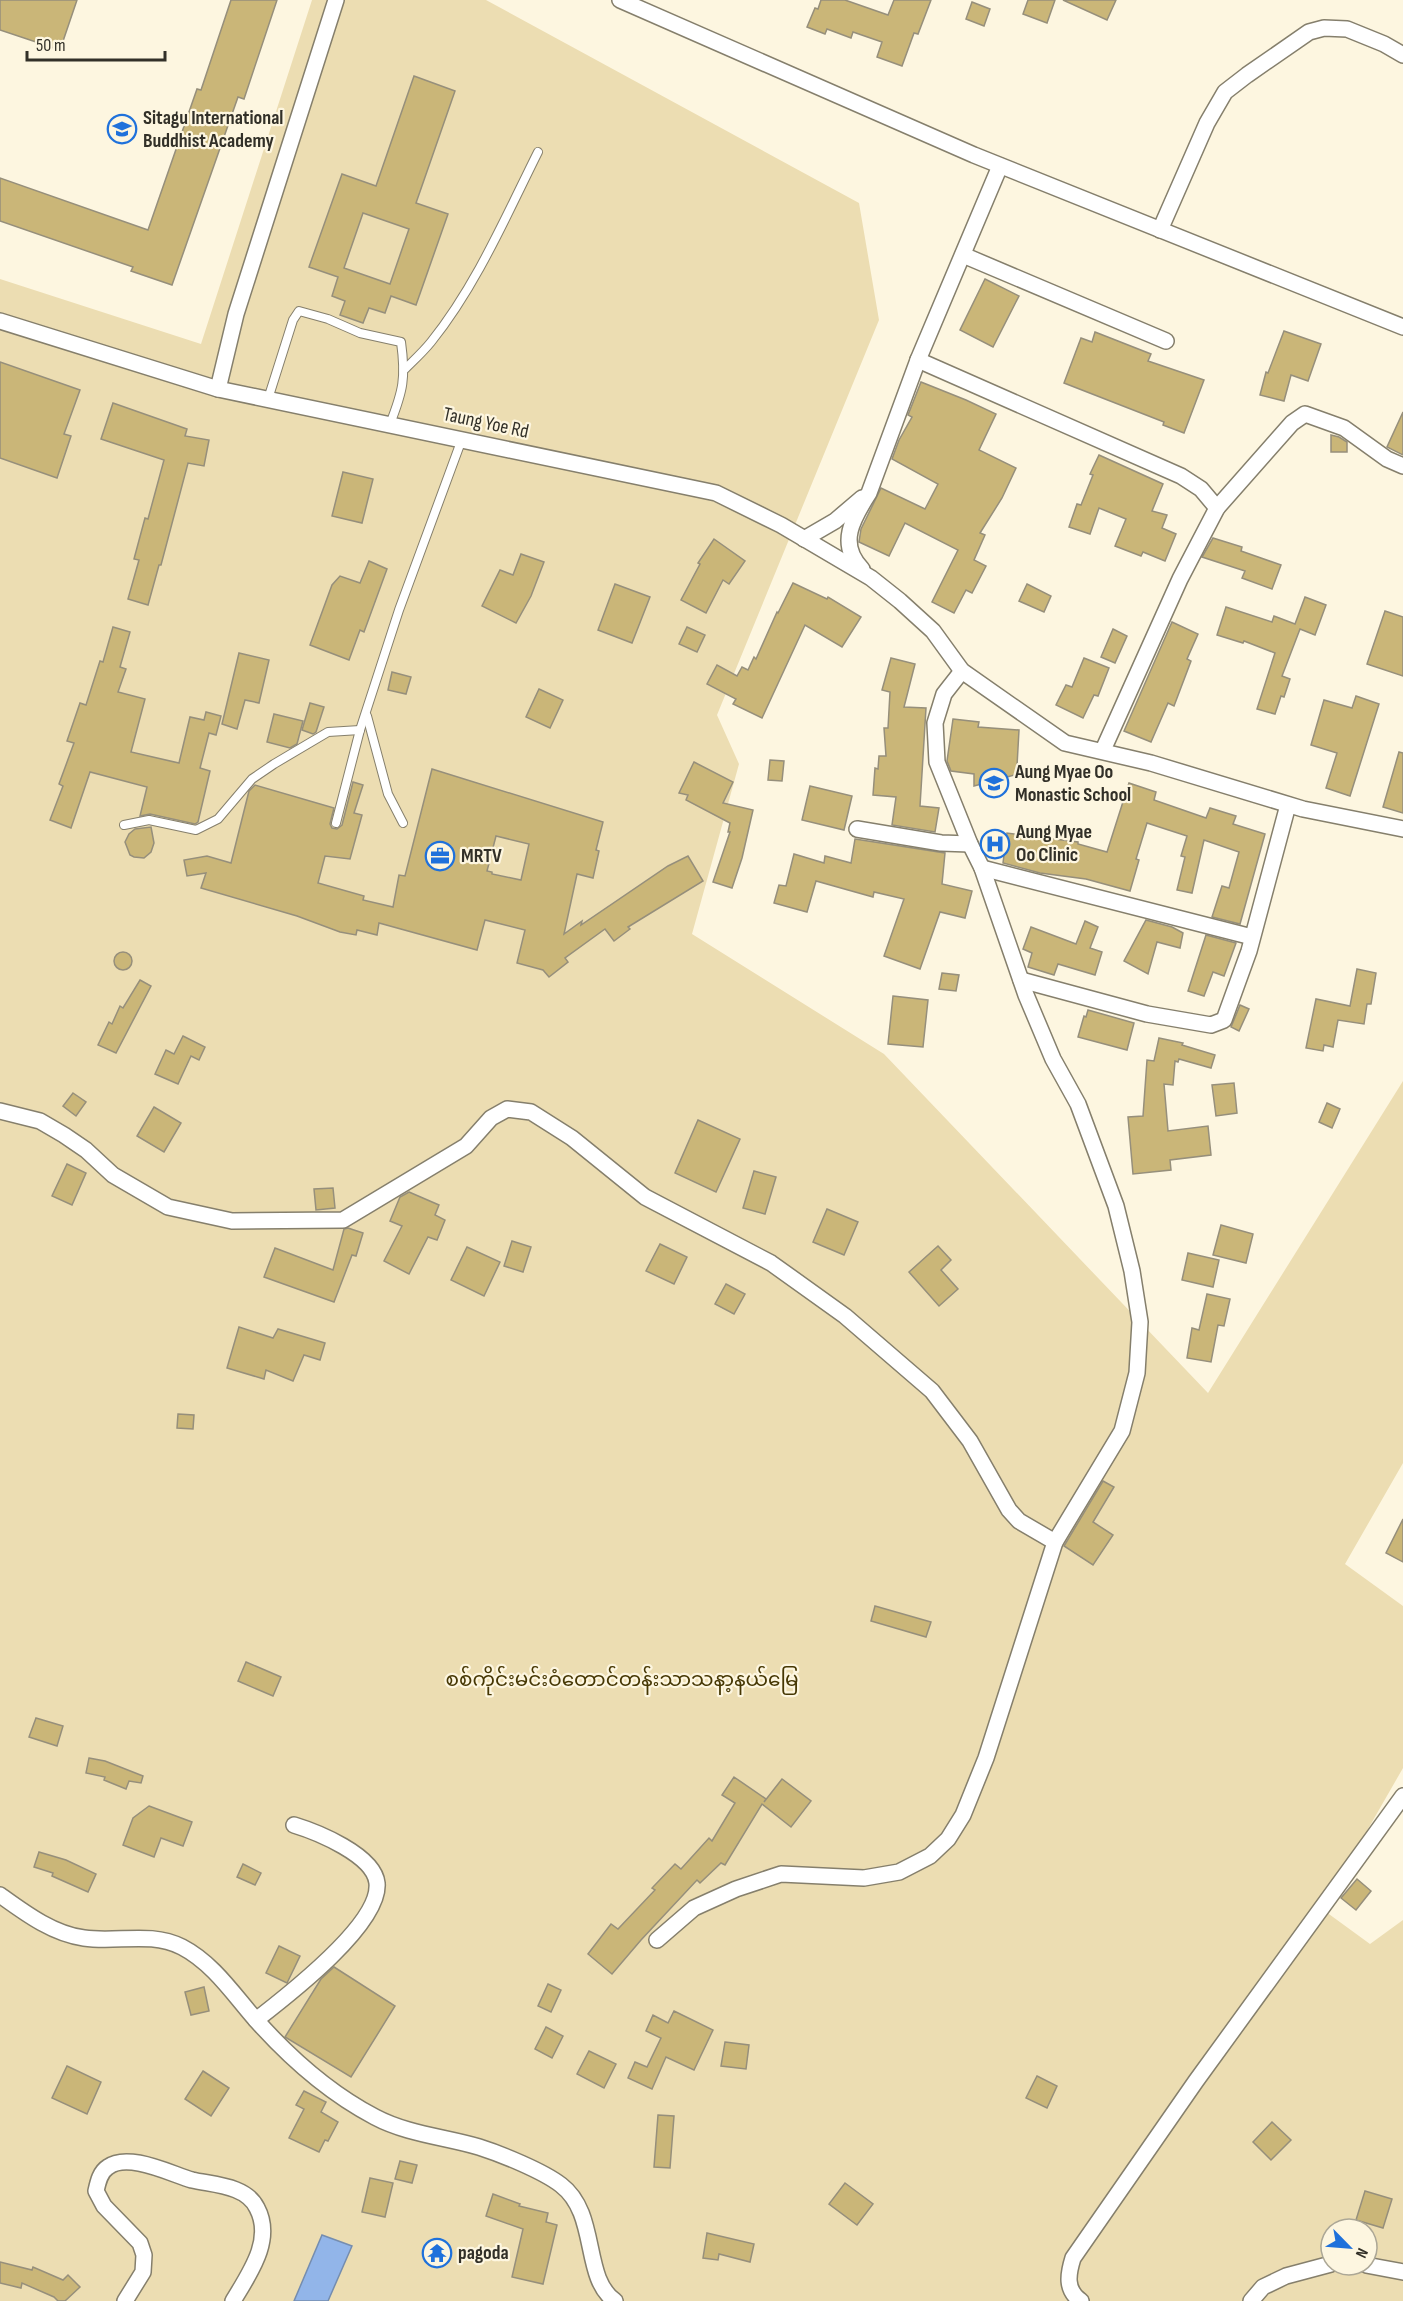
<svg xmlns="http://www.w3.org/2000/svg" width="1403" height="2301" viewBox="0 0 1403 2301" font-family="'Sofia Sans Condensed','Noto Sans Myanmar',sans-serif">
  <rect width="100%" height="100%" fill="#fdf6e0"/>
  <path fill="#ecddb2" fill-rule="evenodd" d="M312,0H486L859,203L879,320L717,715L739,764L692,934L884,1054L1208,1393L1403,1081V1463L1345,1564L1403,1606V1768L1322,1909L1370,1944L1403,1920V2301H0V279L201,344ZM1331,2229H1367V2265H1331Z"/>
  <polygon fill="#92b5e9" stroke="#758daf" stroke-width="1.5" points="322,2235 352,2246 328,2301 294,2301"/>
  <g fill="#cab678" stroke="#968f7b" stroke-width="1.5" fill-rule="evenodd">
    <polygon points="0,0 77,0 60,50 0,30"/>
    <polygon points="231,0 277,0 244,99 238,97 172,285 131,271 133,267 0,221 0,178 148,230 197,89 201,90"/>
    <polygon points="821,0 845,0 888,15 894,0 931,0 918,34 914,33 902,66 877,57 882,42 853,32 851,38 827,29 825,34 807,27 815,8 818,9"/>
    <polygon points="1028,0 1055,0 1047,23 1023,14"/>
    <polygon points="1063,0 1116,0 1107,20"/>
    <polygon points="972,2 990,9 984,26 966,19"/>
    <path d="M414,76L455,91L416,203L448,214L416,305L391,296L385,313L369,308L363,323L340,315L345,301L332,296L338,277L309,267L342,174L376,186ZM363,213L409,229L390,284L344,268Z"/>
    <polygon points="985,279 1019,296 993,347 960,330"/>
    <polygon points="1284,331 1321,344 1308,381 1291,375 1284,401 1260,395 1266,372 1268,373"/>
    <polygon points="1095,332 1151,354 1148,361 1204,380 1184,433 1163,425 1164,422 1064,383 1081,338 1092,342"/>
    <polygon points="0,362 80,390 64,434 71,436 57,478 0,458"/>
    <polygon points="921,382 966,400 996,414 979,450 1016,468 1002,498 980,533 985,535 974,560 986,566 972,593 966,590 954,613 932,602 958,550 905,523 889,556 859,542 861,529 881,488 925,509 938,484 892,459 899,440 912,417 908,415"/>
    <polygon points="113,403 187,429 185,436 209,440 204,466 188,463 161,565 159,565 148,605 128,599 139,560 134,559 145,518 148,519 164,460 101,439"/>
    <polygon points="1403,412 1403,455 1387,447"/>
    <polygon points="1331,435 1339,437 1347,442 1347,452 1331,452"/>
    <polygon points="1099,455 1163,484 1152,511 1167,515 1162,528 1176,534 1165,561 1143,552 1141,556 1115,546 1126,519 1099,508 1090,534 1069,527 1077,504 1081,505 1093,475 1090,474"/>
    <polygon points="343,472 373,479 362,523 332,516"/>
    <polygon points="1213,538 1242,547 1241,551 1281,565 1272,589 1242,578 1245,571 1202,557"/>
    <polygon points="714,539 745,561 729,584 723,580 706,613 681,600 700,564 698,563"/>
    <polygon points="521,554 544,562 531,596 516,623 482,606 500,570 513,575"/>
    <polygon points="369,561 387,569 364,632 360,630 349,660 310,645 332,585 340,576 360,583"/>
    <polygon points="793,583 827,599 828,597 861,617 842,647 805,625 762,718 733,704 736,699 707,684 717,665 737,676 742,667 748,670 754,657 756,659 777,612 778,613"/>
    <polygon points="615,584 650,597 632,643 598,630"/>
    <polygon points="1027,584 1051,596 1044,612 1019,601"/>
    <polygon points="1305,597 1326,605 1315,635 1300,629 1282,676 1290,679 1284,697 1281,696 1275,714 1257,709 1275,653 1244,641 1243,643 1217,635 1226,607 1272,622 1274,616 1295,624"/>
    <polygon points="1385,611 1403,617 1403,676 1367,664"/>
    <polygon points="1172,622 1198,634 1187,659 1191,661 1174,706 1168,703 1151,742 1124,731"/>
    <polygon points="113,627 130,632 120,667 126,669 118,692 145,699 131,752 179,763 190,717 204,720 206,712 221,716 216,735 209,733 200,768 210,771 198,822 195,824 150,814 140,816 147,787 90,772 71,828 50,820 63,786 59,784 74,743 67,741 80,703 86,705 100,661 103,662"/>
    <polygon points="687,627 705,635 697,652 679,644"/>
    <polygon points="1113,629 1127,636 1115,663 1101,657"/>
    <polygon points="239,653 269,660 259,703 245,700 237,729 222,724"/>
    <polygon points="891,658 915,664 904,707 926,708 920,806 939,808 935,832 892,825 896,797 873,795 875,768 878,769 879,756 886,756 884,728 888,728 890,692 882,690"/>
    <polygon points="1084,658 1109,668 1098,696 1094,695 1083,718 1056,705 1066,685 1072,687"/>
    <polygon points="392,672 411,677 406,694 388,690"/>
    <polygon points="539,689 563,700 550,728 526,717"/>
    <polygon points="1356,696 1379,704 1350,796 1326,788 1337,753 1311,745 1324,700 1352,708"/>
    <polygon points="310,703 324,707 316,732 313,734 302,730"/>
    <polygon points="274,714 303,721 297,744 290,748 267,742"/>
    <polygon points="953,719 979,722 978,727 1019,730 1017,766 1022,773 974,786 974,774 951,771 947,761"/>
    <polygon points="1399,752 1403,753 1403,813 1383,807"/>
    <polygon points="770,760 784,761 782,781 768,780"/>
    <polygon points="694,762 733,782 723,803 753,810 742,858 732,888 713,882 730,832 728,832 730,823 686,800 688,795 679,793"/>
    <path d="M432,769L603,822L596,850L599,851L593,878L577,874L564,934L582,921L581,925L668,866L688,856L703,881L628,927L630,929L614,941L605,929L565,958L568,962L549,977L543,970L517,963L525,930L485,920L477,950L379,923L377,935L357,930L356,935L340,932L297,916L201,888L206,873L187,876L184,860L207,856L231,863L249,791L255,785L334,808L330,824L332,828L337,829L342,825L353,782L363,785L354,813L362,815L350,859L325,856L318,883L364,896L363,900L393,907L399,875L405,876ZM496,836L529,844L521,880L492,874V872L487,871Z"/>
    <polygon points="1129,783 1156,792 1154,800 1206,818 1210,808 1236,816 1233,824 1265,834 1240,924 1212,917 1222,886 1229,888 1239,852 1204,840 1192,893 1177,890 1185,857 1181,856 1187,836 1147,823 1136,859 1139,860 1130,891 1086,879 1040,873 1003,863 1007,833 1078,842 1078,844 1107,852"/>
    <polygon points="810,786 852,796 844,830 802,820"/>
    <polygon points="151,827 154,843 151,852 144,858 134,857 130,855 125,842 129,834 135,829"/>
    <polygon points="855,839 945,853 942,884 972,891 965,918 940,912 920,969 884,956 904,899 874,892 873,897 816,881 807,912 774,903 779,885 786,886 794,854 824,863 825,856 851,863"/>
    <polygon points="1146,920 1172,927 1183,933 1180,948 1157,942 1148,974 1124,961"/>
    <polygon points="1085,921 1098,927 1090,948 1102,952 1095,975 1058,964 1054,975 1028,967 1032,953 1023,949 1031,927 1076,944"/>
    <polygon points="1206,935 1236,943 1224,976 1213,972 1204,996 1188,991"/>
    <circle cx="123" cy="961" r="9"/>
    <polygon points="1357,969 1376,973 1371,1004 1367,1004 1364,1024 1338,1020 1333,1047 1324,1045 1323,1051 1306,1048 1316,999 1350,1006"/>
    <polygon points="942,973 959,975 956,991 939,989"/>
    <polygon points="140,980 151,986 116,1053 98,1045 109,1022 112,1024 120,1006 123,1008"/>
    <polygon points="893,996 928,1000 923,1047 888,1044"/>
    <polygon points="1240,1005 1249,1009 1239,1031 1231,1027"/>
    <polygon points="1088,1010 1134,1023 1127,1050 1078,1037 1084,1016 1086,1017"/>
    <polygon points="183,1036 205,1047 199,1060 191,1056 178,1084 155,1074 166,1050 174,1054"/>
    <polygon points="1159,1038 1183,1043 1182,1045 1215,1055 1211,1068 1179,1059 1178,1062 1175,1061 1173,1085 1164,1084 1168,1131 1208,1126 1211,1155 1170,1160 1171,1170 1133,1174 1128,1117 1143,1116 1147,1060 1154,1061"/>
    <polygon points="1234,1083 1237,1113 1216,1116 1212,1085"/>
    <polygon points="73,1093 86,1102 76,1116 63,1106"/>
    <polygon points="1327,1103 1340,1109 1332,1128 1319,1122"/>
    <polygon points="154,1107 181,1123 164,1152 137,1136"/>
    <polygon points="698,1120 740,1139 716,1192 675,1173"/>
    <polygon points="67,1164 86,1173 72,1205 52,1196"/>
    <polygon points="754,1171 776,1177 765,1214 743,1208"/>
    <polygon points="333,1188 335,1208 316,1210 314,1189"/>
    <polygon points="409,1192 439,1205 435,1215 445,1220 437,1240 428,1237 409,1274 384,1261 402,1226 390,1221 400,1197"/>
    <polygon points="827,1209 858,1222 844,1255 813,1242"/>
    <polygon points="1221,1225 1253,1234 1246,1263 1213,1255"/>
    <polygon points="348,1228 363,1233 356,1256 352,1255 334,1302 264,1277 275,1248 333,1270 344,1229"/>
    <polygon points="512,1241 531,1247 523,1272 504,1266"/>
    <polygon points="660,1244 687,1257 674,1284 646,1271"/>
    <polygon points="938,1246 951,1260 941,1270 958,1289 939,1306 909,1272"/>
    <polygon points="467,1247 500,1262 484,1296 451,1280"/>
    <polygon points="1188,1253 1219,1260 1213,1287 1182,1280"/>
    <polygon points="726,1284 745,1294 734,1314 715,1304"/>
    <polygon points="1207,1294 1230,1299 1224,1326 1218,1325 1211,1362 1187,1358 1192,1328 1199,1330"/>
    <polygon points="239,1327 273,1338 278,1329 325,1343 320,1360 304,1355 293,1381 266,1370 264,1379 227,1368"/>
    <polygon points="178,1414 194,1415 193,1429 177,1428"/>
    <polygon points="1103,1481 1114,1487 1093,1522 1113,1535 1093,1565 1064,1546"/>
    <polygon points="1403,1519 1403,1562 1386,1553"/>
    <polygon points="875,1606 931,1622 926,1637 871,1621"/>
    <polygon points="246,1662 281,1677 273,1696 238,1681"/>
    <polygon points="36,1718 63,1726 57,1746 29,1737"/>
    <polygon points="89,1758 105,1761 143,1776 141,1783 129,1781 126,1789 104,1780 105,1777 86,1773"/>
    <polygon points="734,1777 766,1799 764,1802 782,1779 811,1801 791,1827 762,1804 725,1865 721,1863 700,1883 697,1880 641,1940 612,1974 588,1954 611,1924 618,1929 655,1890 652,1888 675,1864 681,1869 709,1838 712,1841 735,1803 722,1795"/>
    <polygon points="149,1806 192,1822 183,1846 161,1838 154,1857 123,1845 133,1818"/>
    <polygon points="39,1852 66,1860 96,1874 88,1892 52,1876 53,1873 34,1867"/>
    <polygon points="243,1864 261,1873 255,1885 237,1877"/>
    <polygon points="1357,1879 1371,1891 1356,1910 1341,1898"/>
    <polygon points="279,1946 300,1956 287,1983 266,1973"/>
    <polygon points="334,1967 395,2006 351,2077 285,2037 321,1979"/>
    <polygon points="548,1984 561,1990 551,2012 538,2006"/>
    <polygon points="204,1987 209,2011 191,2015 185,1992"/>
    <polygon points="674,2011 713,2030 694,2070 666,2057 652,2089 628,2078 635,2062 647,2067 661,2038 646,2031 653,2015 668,2023"/>
    <polygon points="546,2027 563,2036 552,2058 535,2049"/>
    <polygon points="725,2042 749,2045 746,2069 721,2066"/>
    <polygon points="589,2051 616,2064 604,2088 577,2074"/>
    <polygon points="67,2066 101,2082 87,2114 52,2098"/>
    <polygon points="203,2071 229,2088 211,2116 185,2099"/>
    <polygon points="1037,2076 1057,2086 1047,2108 1026,2098"/>
    <polygon points="304,2091 326,2102 321,2112 338,2122 328,2141 325,2140 319,2152 289,2138 304,2109 296,2105"/>
    <polygon points="658,2115 674,2116 670,2168 654,2167"/>
    <polygon points="1272,2122 1291,2140 1271,2160 1253,2142"/>
    <polygon points="400,2161 417,2165 412,2183 395,2179"/>
    <polygon points="370,2178 393,2183 385,2217 362,2212"/>
    <polygon points="845,2183 873,2204 857,2225 829,2204"/>
    <polygon points="1365,2191 1392,2199 1383,2228 1356,2220"/>
    <polygon points="493,2194 520,2204 519,2206 548,2213 546,2222 557,2225 543,2284 512,2277 523,2229 486,2216"/>
    <polygon points="707,2233 754,2244 750,2262 719,2254 718,2260 703,2258"/>
    <polygon points="0,2262 32,2270 33,2267 63,2280 68,2275 80,2287 65,2301 58,2301 54,2297 22,2283 21,2288 0,2283"/>
  </g>
  <g fill="none" stroke-linecap="round" stroke-linejoin="round">
    <g stroke="#857f6c" stroke-width="10">
      <g id="service">
        <path d="M405,369C413,361 423,352 431,342C476,286 506,216 538,152"/>
        <path d="M268,399L293,320L299,311L328,319L360,333L401,342C406,378 403,391 390,424"/>
        <polyline points="367,716 388,794 403,823"/>
        <polyline points="336,823 360,730 399,610 462,439"/>
        <polyline points="124,825 149,820 196,830 218,819 252,779 274,764 328,732 360,730"/>
      </g>
    </g>
    <g stroke="#857f6c" stroke-width="18">
      <g id="minor">
        <polyline points="620,0 974,155 1403,327"/>
        <polyline points="1160,230 1207,123 1225,92 1247,75 1309,32 1324,28 1347,29 1384,44 1403,55"/>
        <polyline points="963,255 1166,341"/>
        <polyline points="0,321 218,389 716,493 781,525 871,578 900,601 933,631 962,671 1065,743 1151,763 1303,809 1403,829"/>
        <polyline points="918,360 1181,476 1201,489 1217,508"/>
        <polyline points="218,389 236,314 336,0"/>
        <polyline points="804,539 835,521 862,498"/>
        <path d="M862,569C837,544 853,518 869,493L918,360L1000,166"/>
        <polyline points="1103,750 1180,579 1217,508 1292,423 1305,414 1344,428 1387,459 1403,466"/>
        <polyline points="857,829 941,843 970,844"/>
        <polyline points="982,868 1252,937"/>
        <polyline points="1021,980 1147,1014 1211,1025 1224,1020 1249,951 1288,805"/>
        <polyline points="0,1111 40,1121 64,1135 86,1150 113,1175 168,1207 232,1221 343,1220 466,1146 491,1118 507,1109 531,1112 572,1138 645,1197 771,1263 845,1316 932,1391 970,1441 1009,1510 1019,1521 1055,1542"/>
        <path d="M0,1895C25,1913 53,1934 84,1938C117,1943 150,1931 182,1947C213,1963 234,1995 256,2020C289,2057 331,2094 375,2117C407,2134 445,2137 479,2147C501,2154 543,2171 561,2185C599,2214 582,2278 615,2301"/>
        <polyline points="657,1940 694,1908 736,1889 781,1874 864,1878 899,1872 930,1856 948,1839 963,1815 986,1758 1055,1542 1122,1431 1137,1373 1140,1322 1132,1271 1116,1206 1078,1104 1053,1059 1026,995 982,868 970,844 937,762 935,723 944,694 962,671"/>
        <path d="M256,2020C287,1996 381,1924 377,1883C374,1855 317,1832 294,1825"/>
        <polyline points="1366,2265 1403,2272"/>
        <path d="M125,2301L143,2272L144,2255L140,2243L104,2206L96,2191C98,2182 100,2172 108,2167C128,2152 171,2174 192,2180C213,2185 246,2185 257,2208C274,2240 249,2274 233,2301"/>
        <path d="M1081,2301C1065,2290 1068,2274 1073,2258L1196,2081L1403,1796"/>
        <polyline points="1251,2301 1263,2287 1286,2276 1331,2264"/>
      </g>
    </g>
    <use href="#service" stroke="#fff" stroke-width="8"/>
    <use href="#minor" stroke="#fff" stroke-width="15"/>
  </g>
  <defs>
    <g id="university-ring" transform="scale(1.5)"><circle r="9.5" fill="#fdf6e0" stroke="#1f71db" stroke-width="1.5"/><path d="M0-5L7-2L0 1L-7-2ZM-4 1L0 2.5L4 1V4Q0 6-4 4Z" fill="#1f71db"/></g>
    <g id="school-ring" transform="scale(1.5)"><circle r="9.5" fill="#fdf6e0" stroke="#1f71db" stroke-width="1.5"/><path d="M0-5L7-2L0 1L-7-2ZM-4 1L0 2.5L4 1V4Q0 6-4 4Z" fill="#1f71db"/></g>
    <g id="hospital-ring" transform="scale(1.5)"><circle r="9.5" fill="#fdf6e0" stroke="#1f71db" stroke-width="1.5"/><path d="M-5-5h3v3.5h4V-5h3V5h-3V1.5h-4V5h-3Z" fill="#1f71db"/></g>
    <g id="office-ring" transform="scale(1.5)"><circle r="9.5" fill="#fdf6e0" stroke="#1f71db" stroke-width="1.5"/><path d="M-6-3h4V-5.5h4V-3h4V5H-6ZM-1-4.5V-3h2v-1.5ZM-6 0V1H6V0Z" fill="#1f71db"/></g>
    <g id="temple-ring" transform="scale(1.5)"><circle r="9.5" fill="#fdf6e0" stroke="#1f71db" stroke-width="1.5"/><path d="M0-6L5-2H3V0L6.5 2.5H4V6H1.5V3h-3V6H-4V2.5H-6.5L-3 0V-2H-5Z" fill="#1f71db"/></g>
  </defs>
  <g fill-rule="evenodd">
    <use href="#university-ring" x="122" y="129"/>
    <use href="#school-ring" x="994" y="783"/>
    <use href="#hospital-ring" x="995" y="844"/>
    <use href="#office-ring" x="440" y="856"/>
    <use href="#temple-ring" x="437" y="2253"/>
  </g>
  <g text-anchor="middle" dominant-baseline="central" stroke-width="4.5" stroke-linejoin="round" paint-order="stroke">
    <g font-size="20" font-weight="bold" fill="#323028" stroke="#fdf6e0" text-anchor="start">
      <text x="143" y="118">Sitagu International<tspan x="143" dy="23">Buddhist Academy</tspan></text>
      <text x="1015" y="772">Aung Myae Oo<tspan x="1015" dy="23">Monastic School</tspan></text>
      <text x="1016" y="832">Aung Myae<tspan x="1016" dy="23">Oo Clinic</tspan></text>
      <text x="461" y="856">MRTV</text>
      <text x="458" y="2253">pagoda</text>
    </g>
    <g font-size="20" fill="#323028" stroke="#fdf6e0">
      <text transform="translate(486 423) rotate(12)">Taung Yoe Rd</text>
    </g>
    <g font-size="20" fill="#463703" stroke="#fdf6e0">
      <text x="622" y="1680">စစ်ကိုင်းမင်းဝံတောင်တန်းသာသနာ့နယ်မြေ</text>
    </g>
  </g>
  <g transform="translate(1349 2247) rotate(115)"><circle r="28" fill="#fdf6e0" stroke="#aca796" stroke-width="1.5"/>
  <path d="M0-4.5L10 22L0 15L-10 22Z" fill="#1f71db"/>
  <text y="-9" font-size="16" font-weight="bold" text-anchor="middle" fill="#323028">N</text>
  </g>
  <path d="M27 51v9h138v-9" fill="none" stroke="#323028" stroke-width="3"/>
  <text x="36" y="51" font-size="18" fill="#323028" stroke="#fdf6e0" stroke-width="4.5" paint-order="stroke">50 m</text>
</svg>
